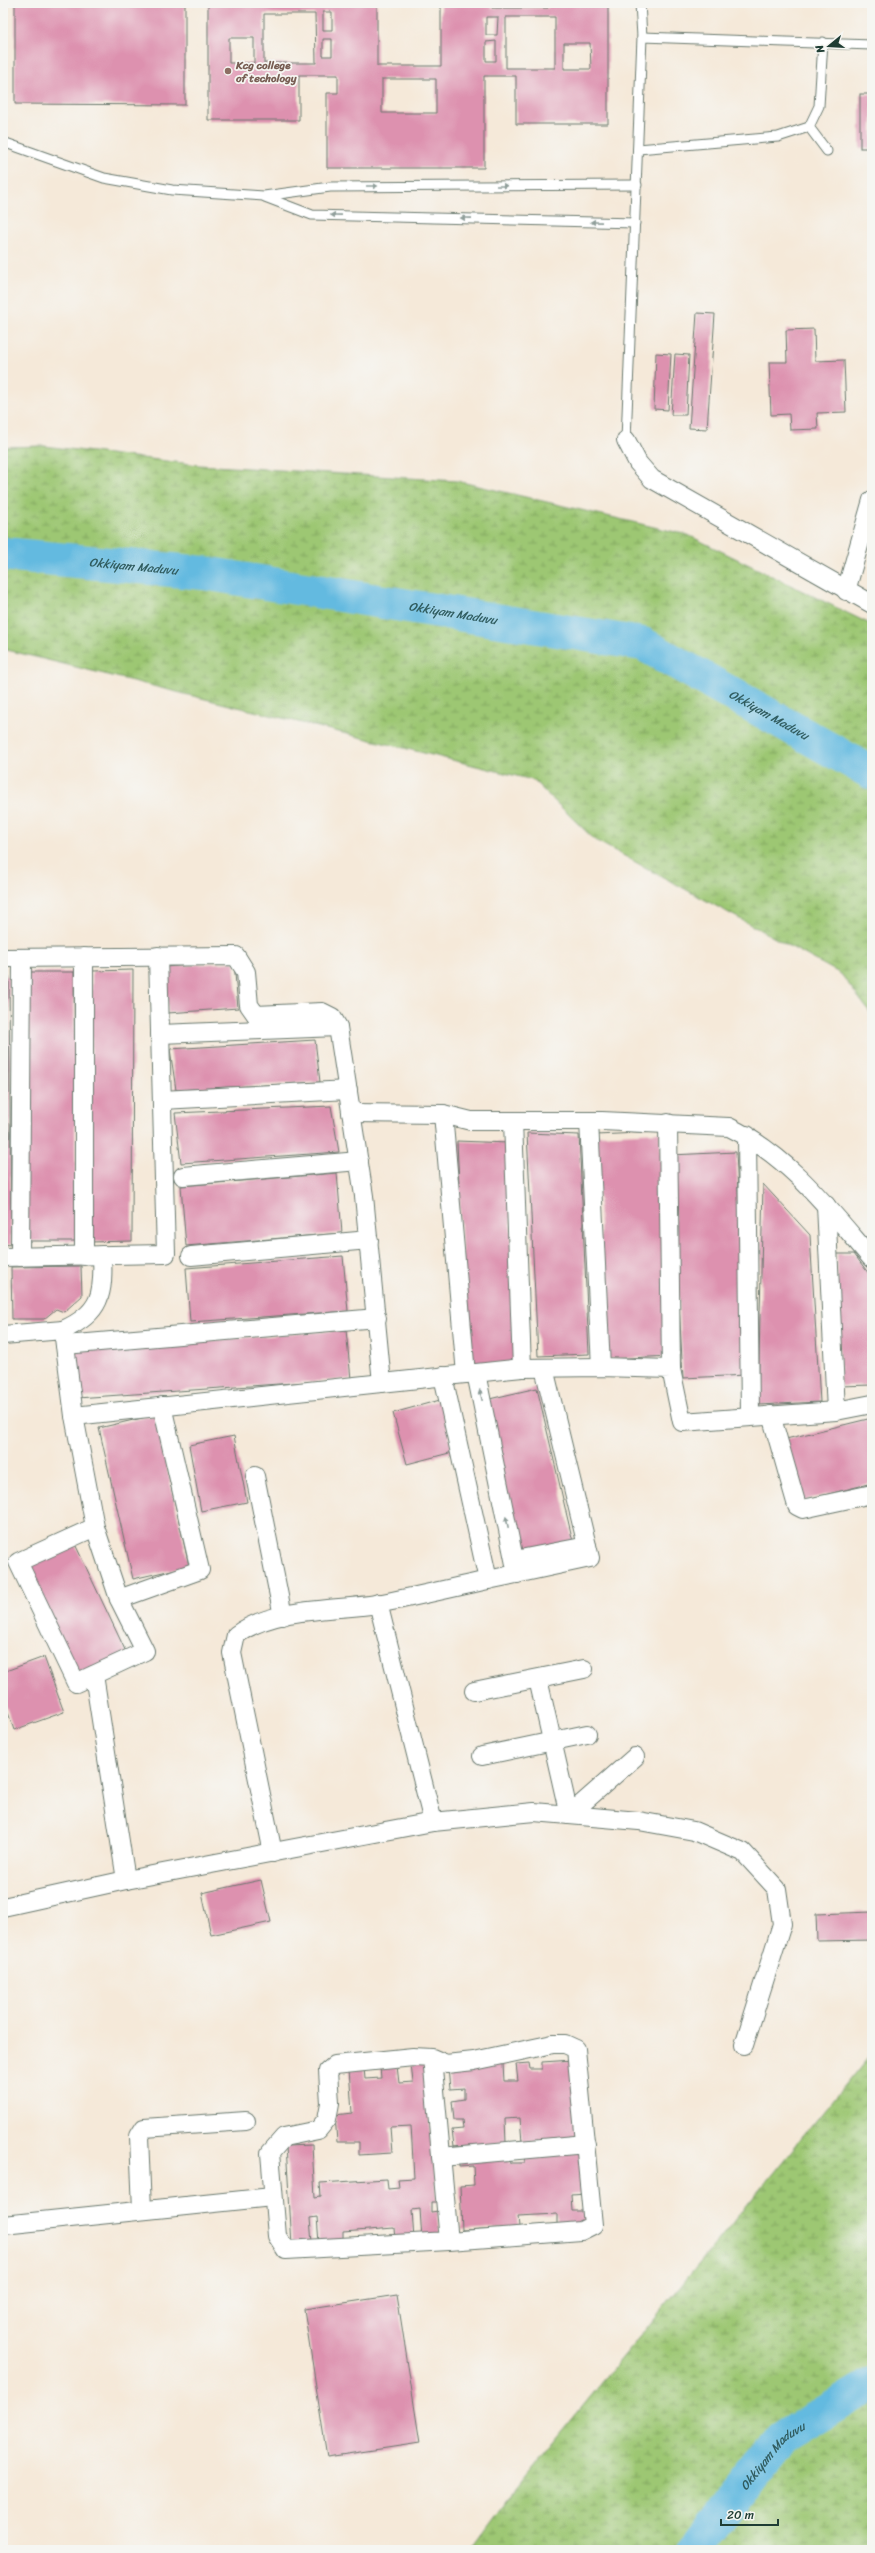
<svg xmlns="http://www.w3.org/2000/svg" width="875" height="2553" viewBox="0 0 875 2553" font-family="Sriracha,sans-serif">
  <defs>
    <pattern id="wetland-marsh" width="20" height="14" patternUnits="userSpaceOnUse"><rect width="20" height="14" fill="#9dc773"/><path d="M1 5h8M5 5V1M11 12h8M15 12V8" fill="none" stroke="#7fa35f"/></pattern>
  </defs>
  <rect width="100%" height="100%" fill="#f6f6f2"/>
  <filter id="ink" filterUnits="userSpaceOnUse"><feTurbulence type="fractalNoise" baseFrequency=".025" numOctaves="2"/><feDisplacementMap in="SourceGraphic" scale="8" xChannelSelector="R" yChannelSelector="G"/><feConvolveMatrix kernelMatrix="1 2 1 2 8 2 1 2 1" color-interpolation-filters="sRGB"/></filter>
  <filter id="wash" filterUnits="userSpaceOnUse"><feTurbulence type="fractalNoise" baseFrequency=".012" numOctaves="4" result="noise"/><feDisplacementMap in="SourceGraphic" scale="16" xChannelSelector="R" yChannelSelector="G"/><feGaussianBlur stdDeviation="0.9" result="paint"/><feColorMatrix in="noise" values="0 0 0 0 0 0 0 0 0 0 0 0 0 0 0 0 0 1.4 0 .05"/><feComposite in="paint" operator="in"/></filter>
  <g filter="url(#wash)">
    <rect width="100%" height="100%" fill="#f5e9d9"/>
    <g fill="url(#wetland-marsh)" stroke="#5e8254">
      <polygon points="44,446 199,465 457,481 688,535 872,625 872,1015 841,974 595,840 533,780 3,649 3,447"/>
      <polygon points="872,2052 872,2550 471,2550 520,2483"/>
    </g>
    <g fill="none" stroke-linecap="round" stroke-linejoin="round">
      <g stroke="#63bae0" stroke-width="34">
        <path id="s1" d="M3,554L204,573L643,644L872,773"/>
        <path id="s2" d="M694,2550L783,2438L872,2384"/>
      </g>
    </g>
    <g id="blocks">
      <g fill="#dd91af" fill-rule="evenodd">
        <polygon points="15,3 185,3 185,105 15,104"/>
        <path d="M208,3H377V66H441V3H492V8H548V3H608V124H516V76H484V168H327V93H338V75H299V120H208ZM323,12H332V30H323ZM264,14H315L316,63H264ZM486,17H498L497,35H486ZM506,17H555V68H506ZM229,38H254V63H229ZM323,39H332V56H323ZM496,41V61H486V42ZM564,43H590L591,69H564ZM382,79H436V113H382Z"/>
        <rect x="860" y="94" width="12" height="54"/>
        <polygon points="697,313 715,314 707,429 689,428"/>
        <polygon points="814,329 815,361 844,360 846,412 817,413 818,429 790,430 789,414 771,415 769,362 787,362 786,330"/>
        <polygon points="656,353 671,354 668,410 654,409"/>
        <polygon points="675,354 689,355 686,415 671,415"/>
        <polygon points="234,962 238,1008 168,1013 164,967"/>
        <polygon points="133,970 132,1241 90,1242 92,971"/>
        <polygon points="23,972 74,972 76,1241 24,1241"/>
        <polygon points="3,976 9,976 11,1245 3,1244"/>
        <polygon points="315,1040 320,1082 176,1090 170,1049"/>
        <polygon points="331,1106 339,1152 181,1163 175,1113"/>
        <polygon points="660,1132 671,1356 606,1359 596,1135"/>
        <polygon points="527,1133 579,1135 589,1354 538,1356"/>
        <polygon points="457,1141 508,1143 516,1362 467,1365"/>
        <polygon points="736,1152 747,1375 683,1378 671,1155"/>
        <polygon points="337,1173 342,1233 186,1246 181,1186"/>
        <polygon points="763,1184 810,1235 820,1402 758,1405"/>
        <polygon points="837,1254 854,1254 872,1278 872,1385 840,1386"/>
        <polygon points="343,1256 348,1311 190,1322 186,1268"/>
        <polygon points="81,1266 82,1296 64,1312 56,1309 44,1319 12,1319 11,1267"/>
        <polygon points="346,1330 351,1379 77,1398 74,1351"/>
        <polygon points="537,1388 574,1546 518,1558 485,1400"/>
        <polygon points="440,1400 453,1452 407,1464 393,1413"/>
        <polygon points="155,1415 189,1566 133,1579 99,1428"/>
        <polygon points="872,1418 872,1483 801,1501 786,1439"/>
        <polygon points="234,1436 247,1502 201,1511 189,1445"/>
        <polygon points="75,1544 127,1654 76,1679 24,1568"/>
        <polygon points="44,1657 64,1712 14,1730 3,1698 3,1672"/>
        <polygon points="261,1880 271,1922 211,1935 202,1893"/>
        <polygon points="872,1912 872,1940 817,1941 816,1914"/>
        <polygon points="573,2060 578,2138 522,2142 520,2118 505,2119 506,2143 454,2146 452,2130 463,2129 462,2120 454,2120 452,2101 464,2099 464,2088 450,2089 448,2068 503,2064 504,2081 518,2081 516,2064 529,2063 530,2069 542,2069 542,2062"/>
        <polygon points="411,2065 424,2065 438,2202 431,2202 431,2212 438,2211 440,2238 422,2240 420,2209 412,2210 414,2240 395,2241 394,2228 343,2232 343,2241 319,2243 317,2217 310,2218 312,2244 292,2245 286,2146 312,2145 315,2197 321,2196 320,2183 387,2179 388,2189 399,2188 398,2179 414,2178 411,2126 390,2127 392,2153 359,2155 359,2142 337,2142 335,2115 352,2113 349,2069 364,2068 365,2079 381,2078 380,2067 397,2066 399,2083 413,2082"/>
        <polygon points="581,2148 584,2193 571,2194 572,2211 584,2211 585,2224 557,2226 557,2214 518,2216 519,2227 462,2230 460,2186 474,2185 473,2166 459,2167 459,2158 509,2154 510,2163 525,2163 524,2150"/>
        <polygon points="397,2295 420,2443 327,2457 304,2309"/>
      </g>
    </g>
  </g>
  <g filter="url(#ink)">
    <use href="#blocks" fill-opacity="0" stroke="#6a796e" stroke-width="1"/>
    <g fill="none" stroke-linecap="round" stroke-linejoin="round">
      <g stroke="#6a796e" stroke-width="11">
        <g id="lane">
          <polyline points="640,3 642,37"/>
          <polyline points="809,127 827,151"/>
          <polyline points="3,142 104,178 172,190 264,196 330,187 637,185"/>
          <polyline points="638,149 778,137 809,127 819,106 823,42"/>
          <polyline points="265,197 312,215 635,223"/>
          <polyline points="626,440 642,37 872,45"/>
        </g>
      </g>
      <g stroke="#6a796e" stroke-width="20">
        <g id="street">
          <polyline points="626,440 638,463 652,479 872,604"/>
          <polyline points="846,591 872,500"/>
          <polyline points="3,958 236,956 246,972 249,1005 256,1015 322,1012 332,1017 338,1027 364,1196 382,1383"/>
          <polyline points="160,1034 338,1027"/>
          <polyline points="162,1100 348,1090"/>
          <path d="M351,1113L443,1114L471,1121H602L729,1127C789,1156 829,1209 872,1259"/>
          <polyline points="443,1114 466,1374"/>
          <polyline points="513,1121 522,1368"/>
          <polyline points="589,1121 601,1367"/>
          <polyline points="668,1123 671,1369"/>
          <polyline points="747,1135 750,1416"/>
          <polyline points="183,1176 359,1161"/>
          <polyline points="826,1205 836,1411"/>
          <polyline points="84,1256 84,957"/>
          <polyline points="191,1256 369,1240"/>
          <polyline points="3,1257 166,1254 158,956"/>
          <polyline points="20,1257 22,958"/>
          <path d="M63,1330C101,1313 104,1294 102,1255"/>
          <polyline points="3,1335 63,1330 74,1416"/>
          <polyline points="65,1345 377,1318"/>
          <polyline points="476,1373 517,1574"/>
          <polyline points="771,1415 797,1506 803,1509 872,1494"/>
          <polyline points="255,1476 283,1616"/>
          <polyline points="95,1527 119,1599 145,1651 76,1683 18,1562 95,1527 74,1416 522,1368 601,1367 671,1369 682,1422 836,1411 872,1404"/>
          <polyline points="515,1560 587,1546"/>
          <polyline points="488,1580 590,1558 544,1368"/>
          <polyline points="119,1599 200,1570 162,1406"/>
          <polyline points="378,1603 433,1822"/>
          <polyline points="94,1675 126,1880"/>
          <polyline points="538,1679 569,1815 635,1757"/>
          <polyline points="474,1691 584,1669"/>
          <polyline points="482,1756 587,1734"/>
          <path d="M273,1853L232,1653L236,1635C274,1607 331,1611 377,1604C414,1597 451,1588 488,1580L443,1376"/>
          <polyline points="3,1907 126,1880 433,1822 534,1812 639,1821 694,1831 743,1852 777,1889 782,1924 744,2045"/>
          <polyline points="432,2058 449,2241 286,2250 277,2236 270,2153 284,2137 318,2130 327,2119 330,2103 328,2071 335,2065 413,2057 432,2058 446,2064 474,2061 553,2044 565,2044 576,2049 593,2225 581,2231 449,2241"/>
          <polyline points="441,2157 586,2144"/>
          <polyline points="142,2210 139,2136 144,2128 246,2121"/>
          <polyline points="3,2225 272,2197"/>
        </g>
      </g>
      <use href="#lane" stroke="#fff" stroke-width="9"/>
      <use href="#street" stroke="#fff" stroke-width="18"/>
    </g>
    <defs><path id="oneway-solid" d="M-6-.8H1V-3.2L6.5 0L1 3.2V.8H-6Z"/></defs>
    <g fill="#8f9e9a">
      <use href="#oneway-solid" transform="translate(372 186)"/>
      <use href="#oneway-solid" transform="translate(502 186)"/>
      <use href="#oneway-solid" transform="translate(336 215) rotate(-179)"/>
      <use href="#oneway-solid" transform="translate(466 218) rotate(-179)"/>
      <use href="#oneway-solid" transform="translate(596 222) rotate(-179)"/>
      <use href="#oneway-solid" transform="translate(481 1395) rotate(-102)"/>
      <use href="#oneway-solid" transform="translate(507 1522) rotate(-102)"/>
    </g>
  </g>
  <circle fill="#8d6e63" stroke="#f6f6f2" stroke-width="1.5" cx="228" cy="71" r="4"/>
  <g text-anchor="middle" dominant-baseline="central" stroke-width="3.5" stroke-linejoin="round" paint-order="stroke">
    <g font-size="11" font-weight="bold" fill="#785e54" stroke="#f6f6f2" text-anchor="start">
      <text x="236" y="65">Kcg college<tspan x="236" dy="13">of techology</tspan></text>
    </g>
    <g font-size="12" font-style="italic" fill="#305c5f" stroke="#f6f6f2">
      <text stroke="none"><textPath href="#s1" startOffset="131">Okkiyam Maduvu</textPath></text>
      <text stroke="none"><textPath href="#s1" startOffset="454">Okkiyam Maduvu</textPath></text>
      <text stroke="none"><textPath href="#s1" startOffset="791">Okkiyam Maduvu</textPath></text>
      <text stroke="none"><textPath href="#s2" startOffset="123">Okkiyam Maduvu</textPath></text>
    </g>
  </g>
  <rect width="875" height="2553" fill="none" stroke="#f6f6f2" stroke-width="16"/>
  <g transform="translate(829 46) rotate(252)" stroke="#f6f6f2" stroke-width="3" paint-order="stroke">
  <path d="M0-3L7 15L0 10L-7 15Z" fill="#1f3d34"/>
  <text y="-6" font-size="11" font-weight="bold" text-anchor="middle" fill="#1f3d34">N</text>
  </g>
  <path d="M721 2519v6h57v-6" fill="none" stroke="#1f3d34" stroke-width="2"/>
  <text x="727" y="2519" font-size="12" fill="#1f3d34" stroke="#f6f6f2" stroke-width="3" paint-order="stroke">20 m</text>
</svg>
